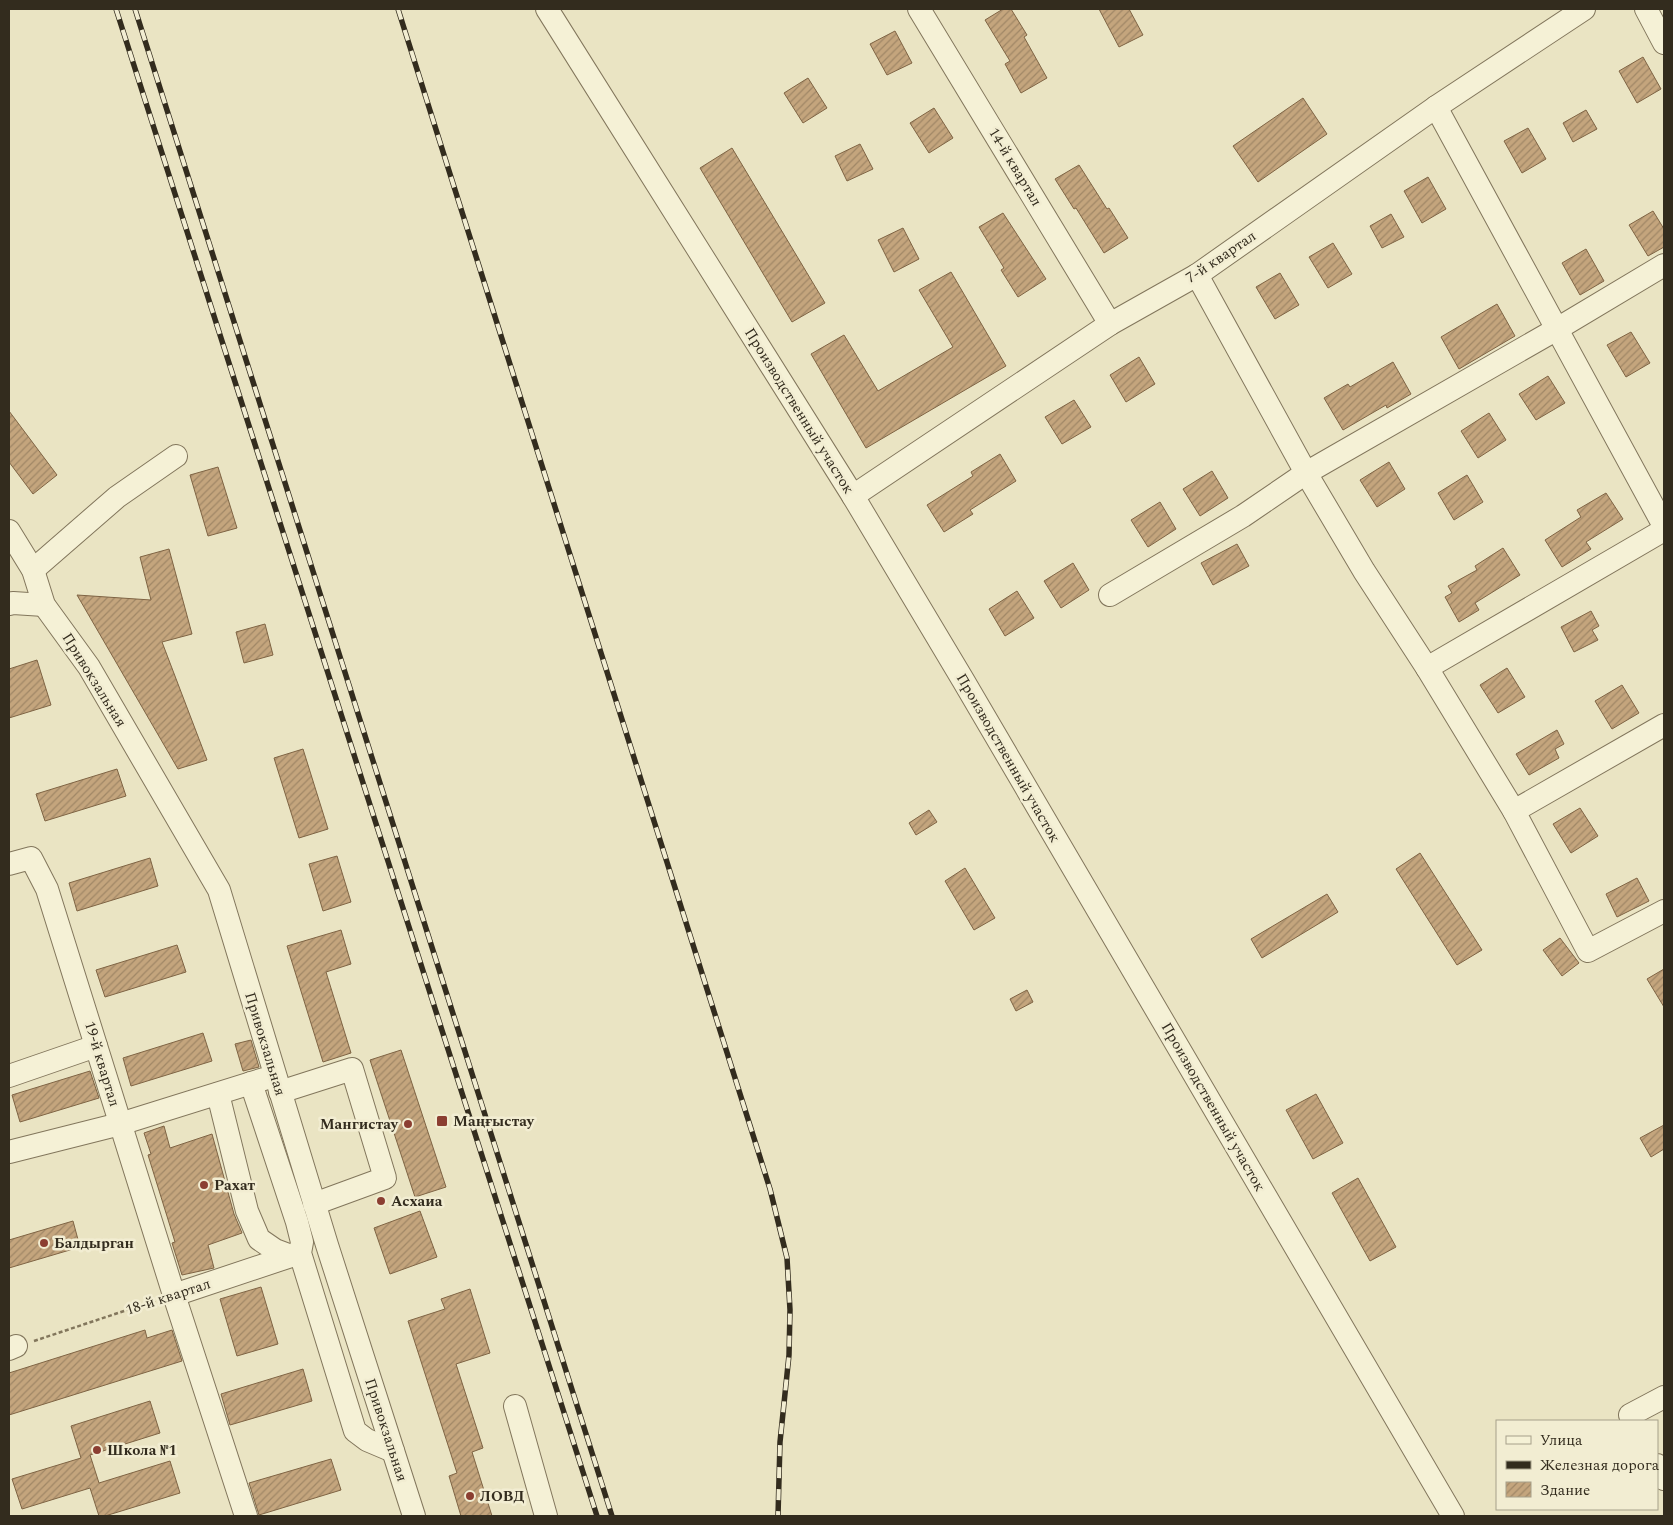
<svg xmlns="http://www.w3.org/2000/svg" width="1673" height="1525" viewBox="0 0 1673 1525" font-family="Spectral,serif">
  <defs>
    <pattern id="building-hatch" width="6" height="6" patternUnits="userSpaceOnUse" patternTransform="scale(1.25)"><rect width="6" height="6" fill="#c4a57d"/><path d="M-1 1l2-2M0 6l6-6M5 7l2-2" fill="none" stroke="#a08766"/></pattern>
  </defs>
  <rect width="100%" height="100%" fill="#eae4c3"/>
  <g fill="url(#building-hatch)" stroke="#7f6444">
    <polygon points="1003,9 1011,9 1027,35 1024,37 1047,78 1021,93 1005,64 1010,61 985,20"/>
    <polygon points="1099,9 1129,9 1143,35 1119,47"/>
    <polygon points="895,31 912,63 887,75 870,44"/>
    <polygon points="1643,57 1661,89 1637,103 1619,71"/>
    <polygon points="808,78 827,108 803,123 784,93"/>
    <polygon points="1303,98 1327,134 1258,182 1233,146"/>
    <polygon points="934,108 953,138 929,153 910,123"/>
    <polygon points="1586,110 1597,129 1573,142 1563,123"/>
    <polygon points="1528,128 1546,159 1522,173 1504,141"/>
    <polygon points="860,144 873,169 847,181 835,156"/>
    <polygon points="732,148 825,303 792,322 700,168"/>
    <polygon points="1079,165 1107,209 1109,208 1128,238 1104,253 1076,208 1074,209 1055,179"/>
    <polygon points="1428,177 1446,209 1422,223 1404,191"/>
    <polygon points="1653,211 1664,229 1664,247 1648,256 1629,225"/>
    <polygon points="1003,213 1046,279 1018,297 1001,270 1004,268 979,227"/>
    <polygon points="1391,214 1404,237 1382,248 1370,226"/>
    <polygon points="903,228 919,259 894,272 878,240"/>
    <polygon points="1333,243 1352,274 1328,288 1309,257"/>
    <polygon points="1586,249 1604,281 1580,295 1562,263"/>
    <polygon points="951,272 1006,366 866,448 811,354 844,335 878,391 953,347 919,290"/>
    <polygon points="1280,273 1299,305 1275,319 1256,287"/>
    <polygon points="1497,304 1515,336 1459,369 1441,337"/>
    <polygon points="1631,332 1650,363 1626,377 1607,345"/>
    <polygon points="1139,357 1155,384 1126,402 1110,375"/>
    <polygon points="1393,362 1411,394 1387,408 1386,405 1343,430 1324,398 1348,384 1350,387"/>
    <polygon points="1548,376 1565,403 1536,420 1519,394"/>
    <polygon points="1074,400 1091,427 1062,444 1045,417"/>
    <polygon points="9,411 57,475 33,494 9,462"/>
    <polygon points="1489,413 1506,440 1478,458 1461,431"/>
    <polygon points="1000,454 1016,481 970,510 973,514 944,532 927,505 973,476 971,472"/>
    <polygon points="1389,462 1405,489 1377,507 1360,480"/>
    <polygon points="218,467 237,528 208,536 190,475"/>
    <polygon points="1212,471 1228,498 1200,516 1183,489"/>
    <polygon points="1467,475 1483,502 1454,520 1438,493"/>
    <polygon points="1606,493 1623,519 1586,542 1591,549 1562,567 1545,540 1581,517 1577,510"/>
    <polygon points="1160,502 1176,529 1148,547 1131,520"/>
    <polygon points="1237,544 1249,566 1213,585 1201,563"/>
    <polygon points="1503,548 1520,575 1475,603 1479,610 1459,622 1445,597 1452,593 1448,586 1477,570 1475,566"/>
    <polygon points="169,549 192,634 162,642 207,760 178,769 77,595 151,600 140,557"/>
    <polygon points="1073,563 1089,590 1061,608 1044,581"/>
    <polygon points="1017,591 1034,618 1005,636 989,609"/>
    <polygon points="1591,611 1599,626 1592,630 1598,640 1574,652 1561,627"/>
    <polygon points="265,624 273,655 244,663 236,632"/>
    <polygon points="37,660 51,705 9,718 9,669"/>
    <polygon points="1507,668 1525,697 1498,713 1480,685"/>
    <polygon points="1622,685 1639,713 1612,729 1595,701"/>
    <polygon points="1557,730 1564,744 1555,749 1559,758 1529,775 1516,754"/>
    <polygon points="303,749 328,829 299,838 274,758"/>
    <polygon points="117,769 126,796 45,821 36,794"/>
    <polygon points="1580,808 1598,836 1571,853 1553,824"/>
    <polygon points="929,810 937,822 916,835 909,823"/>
    <polygon points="1420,853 1482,950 1457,965 1396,869"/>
    <polygon points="337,856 351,902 323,911 309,864"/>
    <polygon points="150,858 158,886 77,911 69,883"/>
    <polygon points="965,868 995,918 974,930 945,881"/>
    <polygon points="1637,878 1649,901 1617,917 1606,894"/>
    <polygon points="1327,894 1338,912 1262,958 1251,939"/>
    <polygon points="341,930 351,964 326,972 351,1053 323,1062 287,946"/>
    <polygon points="1560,938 1579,963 1562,976 1543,950"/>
    <polygon points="177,945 186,972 105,997 96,970"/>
    <polygon points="1664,969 1664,1007 1647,979"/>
    <polygon points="1027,990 1033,1002 1016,1011 1010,999"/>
    <polygon points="203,1033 212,1061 131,1086 123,1058"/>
    <polygon points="251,1040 259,1067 243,1071 235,1044"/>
    <polygon points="401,1050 446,1187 415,1197 370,1060"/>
    <polygon points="90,1071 99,1098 20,1122 12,1095"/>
    <polygon points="1316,1094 1343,1143 1313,1159 1286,1110"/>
    <polygon points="1664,1125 1664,1149 1651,1157 1640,1138"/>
    <polygon points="164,1126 170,1148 212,1134 234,1214 242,1233 208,1245 214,1268 182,1275 172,1243 175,1242 148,1155 151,1154 144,1133"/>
    <polygon points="1358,1178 1396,1247 1370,1261 1332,1193"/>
    <polygon points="420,1211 437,1257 390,1274 374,1228"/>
    <polygon points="73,1221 80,1247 9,1268 9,1240"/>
    <polygon points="261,1287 278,1344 237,1356 220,1299"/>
    <polygon points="470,1289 490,1353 456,1364 483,1448 472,1452 492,1516 461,1516 449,1476 457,1473 408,1321 445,1309 441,1299"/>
    <polygon points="145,1330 147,1338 172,1330 182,1361 9,1415 9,1373"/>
    <polygon points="303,1369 312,1401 230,1425 221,1394"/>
    <polygon points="150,1401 160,1433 90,1455 99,1483 170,1461 180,1493 105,1516 99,1516 90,1488 22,1509 12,1479 81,1458 71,1426"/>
    <polygon points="331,1459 341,1490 259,1515 249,1483"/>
  </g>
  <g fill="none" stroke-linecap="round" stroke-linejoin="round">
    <g stroke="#82765c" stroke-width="24">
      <g id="minor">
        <polyline points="547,9 853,496 963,680 1453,1516"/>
        <polyline points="919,9 1110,324"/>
        <polyline points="1646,9 1664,43"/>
        <polyline points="1436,107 1664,526"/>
        <polyline points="1197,275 1306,473 1364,571 1427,668 1514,811 1588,951 1664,911"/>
        <polyline points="853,496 1110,324 1197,275 1436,107 1584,9"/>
        <polyline points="9,531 33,570 44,605 89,667 219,890 327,1245 414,1516"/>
        <polyline points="33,570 117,497 176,456"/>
        <polyline points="1110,595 1243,516 1306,473 1557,329 1664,265"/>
        <polyline points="9,604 13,603 44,605"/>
        <polyline points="1427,668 1664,530"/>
        <polyline points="1514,811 1664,725"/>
        <polyline points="9,864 31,858 47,889 174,1295 246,1516"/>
        <polyline points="9,1076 96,1046"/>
        <polyline points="251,1083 297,1222 302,1242 300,1253 355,1431 367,1440 393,1451"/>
        <polyline points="280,1092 352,1069 385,1178 314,1204"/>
        <polyline points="218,1094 247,1211 259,1239 275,1250 291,1256"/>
        <polyline points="9,1152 120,1124 264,1079"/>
        <polyline points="174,1295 297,1254"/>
        <polyline points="9,1349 16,1346"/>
        <polyline points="515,1406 546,1516"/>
        <polyline points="1633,1421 1630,1415 1664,1397"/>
        <polyline points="1657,1465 1664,1479"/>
      </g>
    </g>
    <polyline stroke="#82765c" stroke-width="2.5" stroke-dasharray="4 2.5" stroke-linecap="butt" points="34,1341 157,1300"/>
    <use href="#minor" stroke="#f5f1d6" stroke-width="22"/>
    <g stroke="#332c1e" stroke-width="5.5">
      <g id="rail">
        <polyline points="116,9 597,1516"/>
        <polyline points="135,9 612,1516"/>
        <polyline points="398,9 770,1189 787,1258 790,1310 789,1355 780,1442 778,1516"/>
      </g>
    </g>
    <use href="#rail" stroke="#f2edd2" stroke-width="4" stroke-dasharray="11" stroke-linecap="butt"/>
  </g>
  <g fill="#8b3e31" stroke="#f2edd2" stroke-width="2">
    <rect x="436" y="1115" width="12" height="12" rx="2.5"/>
    <circle cx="408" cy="1124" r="5"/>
    <circle cx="204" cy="1185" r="5"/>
    <circle cx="381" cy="1201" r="5"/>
    <circle cx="44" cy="1243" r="5"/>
    <circle cx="97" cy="1450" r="5"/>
    <circle cx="470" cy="1496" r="5"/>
  </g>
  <g text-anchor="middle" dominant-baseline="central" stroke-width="5" stroke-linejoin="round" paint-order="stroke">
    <g font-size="15" fill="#332c1e" stroke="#f2edd2">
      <text transform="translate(1015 167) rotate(59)">14-й квартал</text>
      <text transform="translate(1221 257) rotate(-34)">7-й квартал</text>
      <text transform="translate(799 411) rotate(58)">Производственный участок</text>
      <text transform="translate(94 680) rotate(58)">Привокзальная</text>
      <text transform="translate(1008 758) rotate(60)">Производственный участок</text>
      <text transform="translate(265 1044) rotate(73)">Привокзальная</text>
      <text transform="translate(102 1064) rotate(73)">19-й квартал</text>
      <text transform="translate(1213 1107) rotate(60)">Производственный участок</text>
      <text transform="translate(168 1297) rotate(-18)">18-й квартал</text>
      <text transform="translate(386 1430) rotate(72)">Привокзальная</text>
    </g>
    <g font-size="15" font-weight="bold" fill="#332c1e" stroke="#f2edd2" text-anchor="start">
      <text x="453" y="1121">Маңғыстау</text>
      <text x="398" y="1124" text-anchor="end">Мангистау</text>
      <text x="214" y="1185">Рахат</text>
      <text x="391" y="1201">Асхаиа</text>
      <text x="54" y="1243">Балдырган</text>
      <text x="107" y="1450">Школа №1</text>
      <text x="480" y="1496">ЛОВД</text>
    </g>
  </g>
  <rect width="1673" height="1525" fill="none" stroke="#332c1e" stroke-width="20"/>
  <rect x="1496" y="1420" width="162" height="90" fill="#f2edd2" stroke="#a6a08a"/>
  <rect x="1506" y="1436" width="25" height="8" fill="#f5f1d6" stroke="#a6a08a"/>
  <text x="1540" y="1445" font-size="15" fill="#332c1e">Улица</text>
  <rect x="1506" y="1461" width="25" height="8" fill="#332c1e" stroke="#a6a08a"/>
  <text x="1540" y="1470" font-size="15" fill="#332c1e">Железная дорога</text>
  <rect x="1506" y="1482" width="25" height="15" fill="url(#building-hatch)" stroke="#a6a08a"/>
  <text x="1540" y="1495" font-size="15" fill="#332c1e">Здание</text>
</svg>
